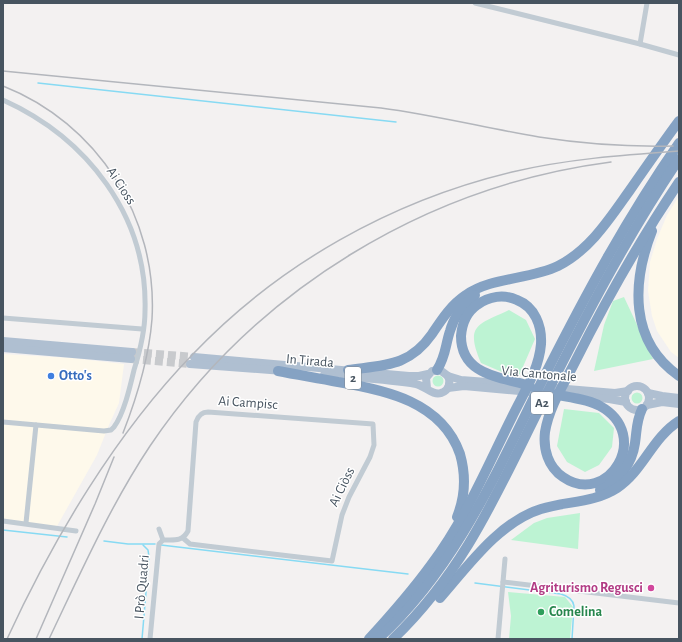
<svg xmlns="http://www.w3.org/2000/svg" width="682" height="642" viewBox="0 0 682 642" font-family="'Alegreya Sans',sans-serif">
  <rect width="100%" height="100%" fill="#f3f1f1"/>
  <g fill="#fef9eb">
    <polygon points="679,196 679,358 671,352 657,331 652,316 648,291 650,262 657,239 667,215"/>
    <polygon points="3,354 71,358 124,364 119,403 109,425 97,455 56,528 3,521"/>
  </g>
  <g fill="#bdf3d3">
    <polygon points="624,297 653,359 594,371 604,325 613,301"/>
    <path d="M509,310L526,320L535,339L519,376L502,372L481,363C465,325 477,325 509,310Z"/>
    <circle cx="438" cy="381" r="5.5"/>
    <circle cx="637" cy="398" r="5.5"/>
    <polygon points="564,409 599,413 614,428 612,447 599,465 585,472 567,462 557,446"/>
    <polygon points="580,513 578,549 511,540 534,523 547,518"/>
    <polygon points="508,592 565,597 573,607 570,639 509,639 511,616"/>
  </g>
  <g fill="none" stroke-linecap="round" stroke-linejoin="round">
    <g stroke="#87daf3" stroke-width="1.5">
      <polyline points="38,83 396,122"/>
      <polyline points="3,530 67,537"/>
      <polyline points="104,541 128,544 155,544"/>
      <polyline points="161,545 408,574"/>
      <path d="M475,583L561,594C568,596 573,599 574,606L572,639"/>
      <polyline points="142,639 149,557 148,550 143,545"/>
    </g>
    <g stroke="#c8cacd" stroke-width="8" stroke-dasharray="8 4" stroke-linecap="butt">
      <polyline points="132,352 194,357"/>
      <polyline points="131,359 190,364"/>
    </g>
    <g stroke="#c1cbd3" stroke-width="5">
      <polyline points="475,3 640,44 679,55"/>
      <polyline points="640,44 647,3"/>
      <path d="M3,100C87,138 148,216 145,311C145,330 140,351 134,370C130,387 124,413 114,427L111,430L104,431L3,422"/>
      <polyline points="3,318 142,329"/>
      <polyline points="3,521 76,531"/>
      <polyline points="26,523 36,425"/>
      <polyline points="159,529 163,540"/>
      <polyline points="503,582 679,603"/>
      <path d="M150,639L159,544L163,540C174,540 182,542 188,531L196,422C198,416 202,412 208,412L373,424L374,445L370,457L349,497L342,515L332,561L190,544L183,538"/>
      <polyline points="498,639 505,559"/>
    </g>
    <g stroke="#afbfd1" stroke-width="8">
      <polyline points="3,341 132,352"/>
      <polyline points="3,348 131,359"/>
      <polyline points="194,357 409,376 419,376 428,374"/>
      <polyline points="190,364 283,371"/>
      <path d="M324,375C354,378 386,379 416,384C425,386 433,396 441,393C449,391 451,382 448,376L440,370L432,371L426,378L427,388"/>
      <polyline points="448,376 461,380 512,384"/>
      <circle cx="637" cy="398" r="12"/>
      <polyline points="448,388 464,386 542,393"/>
      <polyline points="555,388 615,393 628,391"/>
      <polyline points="648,393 662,396 679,398"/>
      <polyline points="581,396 609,399 626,402"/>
      <polyline points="647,405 662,402 679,404"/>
    </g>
    <g stroke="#85a2c3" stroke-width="10">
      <path d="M652,231C632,282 629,341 679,376"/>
      <path d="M348,370C384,365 409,367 432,334C442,319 451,305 466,295C491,277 529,280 558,266C590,250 610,218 630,190C646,167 662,144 679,121"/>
      <path d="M437,370C446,356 445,346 450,331C454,316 463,305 475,295"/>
      <path d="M278,371C298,375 318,378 338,382C386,390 442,402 460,454C466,475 465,497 457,517"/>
      <path d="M548,393C564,397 586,398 600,406C653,435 608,508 563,477C548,467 543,449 545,432C549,407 564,384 575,362C606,300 640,240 679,182"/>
      <path d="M600,490C619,481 632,464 635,443C637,430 636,422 642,409"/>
      <path d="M440,598C468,566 499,522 541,509C566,501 594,503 617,488C643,471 652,438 679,421"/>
      <path d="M369,639C391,615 412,591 431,565C465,520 487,467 512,417C523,394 539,370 541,344C542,326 535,307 517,300C504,294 489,296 477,305C467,312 462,324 461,336C461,376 502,377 530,386"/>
      <path d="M378,639C457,567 499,467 546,373C586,294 628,216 679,143"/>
      <path d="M393,639C467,568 499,488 544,399C585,317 627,236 679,159"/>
    </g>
    <g stroke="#b3b6bc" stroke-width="1.5">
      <path d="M3,71L381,108C434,115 486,128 539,137C584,144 628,147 673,146"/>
      <path d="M3,86C97,123 158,217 152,319C149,358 137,397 123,433"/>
      <path d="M7,639C53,539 116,433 193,354C279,264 391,201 512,172C567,159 623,155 679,151"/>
      <polyline points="36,639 95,504 114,457"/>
      <path d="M49,639C80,574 110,506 150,446C255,290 426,186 611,162"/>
    </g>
  </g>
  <circle fill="#3f7fe0" stroke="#fff" stroke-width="1.5" cx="51" cy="376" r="4"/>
  <circle fill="#d1479c" stroke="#fff" stroke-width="1.5" cx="651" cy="588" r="4"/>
  <circle fill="#2e9e5b" stroke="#fff" stroke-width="1.5" cx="541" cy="612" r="4"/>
  <g text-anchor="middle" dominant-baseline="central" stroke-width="3" stroke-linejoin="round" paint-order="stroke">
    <g fill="#fff" stroke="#7e8790" stroke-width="1">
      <rect x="345" y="367" width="16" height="22" rx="3"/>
      <rect x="531" y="392" width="22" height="22" rx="3"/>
    </g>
    <g font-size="13" font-weight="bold" fill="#475460">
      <text x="353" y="378">2</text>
      <text x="542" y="403">A2</text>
    </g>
    <g font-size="14" fill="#475460" stroke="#fff">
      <text transform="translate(121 186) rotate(57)">Ai Cioss</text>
      <text transform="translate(310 361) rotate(5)">In Tirada</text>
      <text transform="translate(539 374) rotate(5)">Via Cantonale</text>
      <text transform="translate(248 403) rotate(4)">Ai Campisc</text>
      <text transform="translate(342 487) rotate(-64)">Ai Ciòss</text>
      <text transform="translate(142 587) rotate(-85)">I Prò Quadri</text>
    </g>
    <g font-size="14" font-weight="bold" fill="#366cbe" stroke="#fff" text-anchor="start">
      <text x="59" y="376">Otto's</text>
    </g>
    <g font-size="14" font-weight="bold" fill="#b23c85" stroke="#fff" text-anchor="end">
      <text x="643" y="588">Agriturismo Regusci</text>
    </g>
    <g font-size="14" font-weight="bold" fill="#27864d" stroke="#fff" text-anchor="start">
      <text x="549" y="612">Comelina</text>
    </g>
  </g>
  <rect width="682" height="642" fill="none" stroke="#475460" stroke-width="8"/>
</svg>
